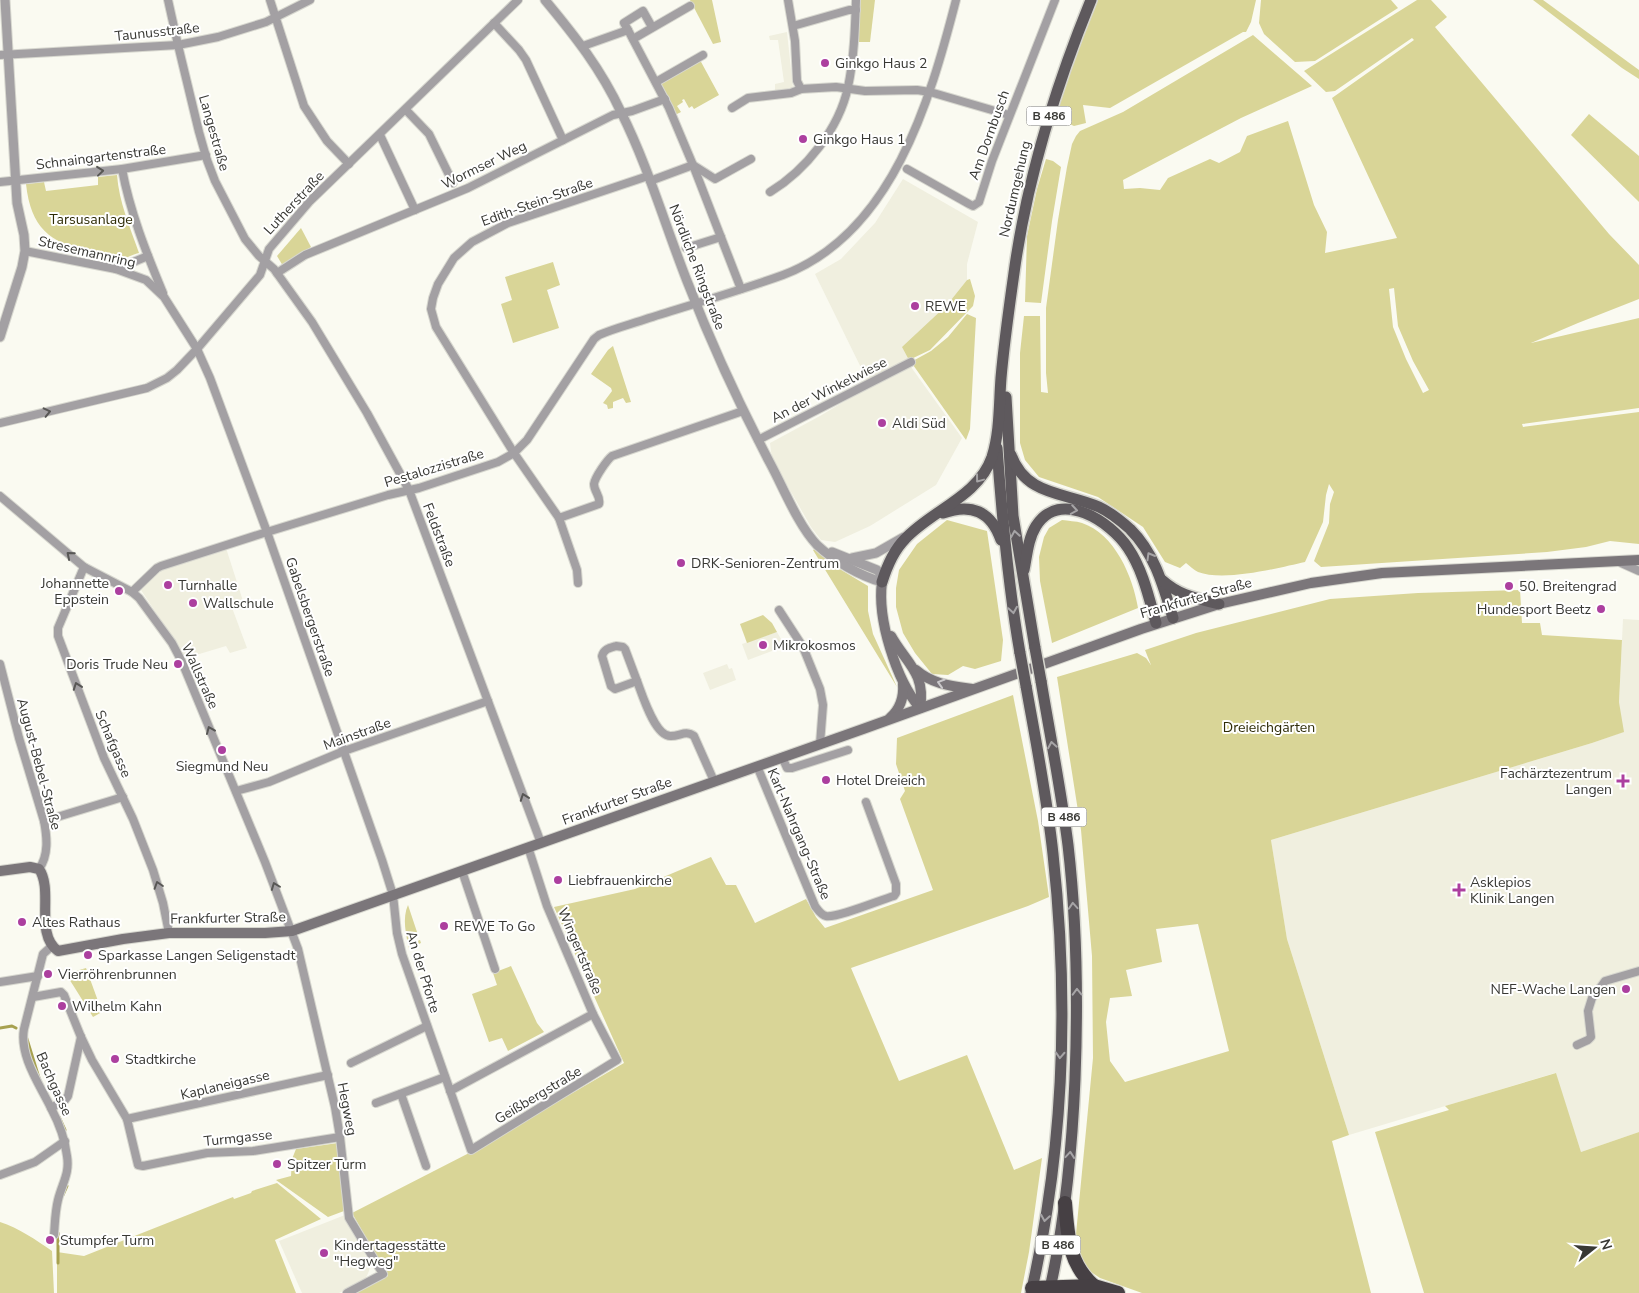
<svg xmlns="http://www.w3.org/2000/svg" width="1639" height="1293" viewBox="0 0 1639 1293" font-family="'Nunito Sans',sans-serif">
  <rect width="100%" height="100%" fill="#fafaf1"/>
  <g fill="#f0efdf">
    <polygon points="787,32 793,88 775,91 775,84 784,82 778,40 770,40 769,36"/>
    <polygon points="903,179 978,222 967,264 967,280 947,305 908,358 913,365 911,367 962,438 936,485 870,526 835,542 821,540 811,527 774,462 771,452 770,443 820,416 870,386 815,274 841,259 875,223"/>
    <polygon points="226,548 243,601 231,605 247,648 230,653 226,646 186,658 141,590 144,583 162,568"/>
    <polygon points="1623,619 1639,620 1639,1132 1581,1152 1555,1073 1349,1135 1287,939 1271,840 1592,743 1623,732 1619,702"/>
    <polygon points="777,632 785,646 748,660 742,644"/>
    <polygon points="727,664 729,669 732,668 736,680 710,690 703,673"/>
    <polygon points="345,1215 370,1264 369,1271 365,1280 339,1293 302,1293 279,1241"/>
  </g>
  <g fill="#d9d597" fill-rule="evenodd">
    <polygon points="690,0 712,0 721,42 713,44"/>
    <polygon points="860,0 875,0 870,42 858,42"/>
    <polygon points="1098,0 1256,0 1251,22 1246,32 1243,32 1110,108 1083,105 1086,123 1074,126 1054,117 1074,60"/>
    <polygon points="1261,0 1391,0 1398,8 1315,61 1295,62 1264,34 1259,23"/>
    <path d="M1417,0H1431L1447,17L1435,27L1609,234L1639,265V299L1578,323L1531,343L1639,318V408L1522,424L1523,427L1639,412V544L1610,541L1586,547L1547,552L1321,567L1314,561L1329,523L1330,504L1334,492L1329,484L1326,495L1323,522L1305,562C1278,568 1224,582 1198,572C1194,570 1190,566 1186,563L1180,568L1165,562L1143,527L1098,497L1039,477L1025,460L1020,443V353L1024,316H1040L1041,392L1048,393L1046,373V308L1058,220L1067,167L1072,144L1076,136L1080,131L1123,112L1253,35L1312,86L1241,118L1123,180L1124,189L1140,188L1160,190L1168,178L1210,159L1219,163L1240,152L1247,136L1288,121L1314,205L1327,232L1325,253L1397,238L1332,98L1414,40L1412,38L1335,91L1326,92L1304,71ZM1394,288L1398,326L1413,361L1429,390L1423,393L1406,359L1393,327L1389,289Z"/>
    <polygon points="1533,0 1543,0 1639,70 1639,79 1622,68"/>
    <polygon points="700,60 719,95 694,109 692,106 689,108 684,99 682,100 683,102 677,106 681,112 675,115 660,83"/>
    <polygon points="1589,114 1639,156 1639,202 1571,135"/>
    <polygon points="1046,159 1053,161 1061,167 1052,221 1041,303 1025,302 1027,236 1037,189"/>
    <path d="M117,175C119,202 130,227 139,253C133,254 126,259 120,259C111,259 99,254 90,252C49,242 31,228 26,184L44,182L46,191L98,185V177Z"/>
    <polygon points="301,228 311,247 283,266 277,256"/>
    <polygon points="553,262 560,285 547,290 559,328 513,343 501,304 512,300 505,277"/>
    <polygon points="970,279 975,296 973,306 930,350 909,360 902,347 947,305 967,280"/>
    <polygon points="967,314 976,318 970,429 966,440 911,362 931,351 948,337"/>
    <polygon points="613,346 631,402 626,403 623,398 613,402 613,408 608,409 607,405 603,403 612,391 611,388 591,374 608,350"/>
    <polygon points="947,520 987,531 1003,640 1001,661 975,669 963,666 948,675 932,674 915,653 903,633 896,607 896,588 899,570 917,544"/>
    <path d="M1062,520C1068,521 1076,521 1082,523C1115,534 1133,577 1138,608L1052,643L1040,581L1039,557L1044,537L1049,528Z"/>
    <polygon points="815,549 838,568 868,586 868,611 873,634 897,687 813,550"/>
    <path d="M1520,590L1522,623H1540L1542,635L1622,640L1619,702L1624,732L1592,743L1271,840L1287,939L1349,1135L1332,1141L1371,1293H1142L1100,1278L1085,1268L1079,1253L1076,1234L1093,1058L1092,956L1081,830L1057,677L1137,653L1146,658L1151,665L1145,650L1196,633L1330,599L1418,593ZM1198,924L1229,1051L1125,1082L1110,1061L1106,1022L1110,998L1132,996L1126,970L1162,962L1156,929Z"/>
    <polygon points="763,615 772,623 777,632 747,643 740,624"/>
    <polygon points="1013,695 1038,821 1049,897 1028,906 851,968 899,1081 967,1055 1014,1170 1042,1158 1029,1252 1021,1293 357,1293 388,1276 352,1213 473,1151 624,1063 554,907 635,889 711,857 726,885 736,885 755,923 806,899 816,917 825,928 933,890 900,799 905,791 896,764 897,738"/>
    <path d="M408,905L418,935L413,937L415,942L420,940L421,943L409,948C406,935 402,918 408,905Z"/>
    <polygon points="511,966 537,1023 544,1032 508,1051 502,1038 489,1042 472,994 497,985 493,973"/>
    <polygon points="86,968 102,1012 93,1017 66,974"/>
    <polygon points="1556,1073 1581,1152 1639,1132 1639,1293 1424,1293 1375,1132 1449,1110 1445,1106"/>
    <polygon points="338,1143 347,1203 344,1211 328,1217 276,1180 291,1176 292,1159 296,1149"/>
    <polygon points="277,1183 321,1219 275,1240 296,1293 57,1293 57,1252 84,1256 233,1197 234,1199 251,1193 252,1191"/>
    <path d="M0,1222C19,1228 36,1240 52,1251L54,1293H0Z"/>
  </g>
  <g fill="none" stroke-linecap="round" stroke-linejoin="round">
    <g stroke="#a7a150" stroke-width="3">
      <polyline points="0,1028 12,1026 16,1028"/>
      <polyline points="26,1036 39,1078"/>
      <polyline points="59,1117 65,1130"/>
      <polyline points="63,1195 67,1186"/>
      <polyline points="58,1233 58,1263"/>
    </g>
    <g stroke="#d7d7cf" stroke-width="10">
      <g id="minor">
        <polyline points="168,0 178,45 199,132 207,160 215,181 245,239 259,256 274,269 312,322 367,413 409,490 541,843"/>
        <polyline points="270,0 304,106 327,141 349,164"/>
        <polyline points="788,0 795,41 797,81 801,89"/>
        <polyline points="494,23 519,50 526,60 563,140"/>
        <polyline points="793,26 849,10 856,10"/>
        <polyline points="628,30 624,23 643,11 652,27"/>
        <polyline points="633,39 690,6"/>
        <polyline points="583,46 628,30 669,108 693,165 741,289"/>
        <polyline points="0,55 178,45 218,37 266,22 310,0"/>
        <polyline points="656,82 703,55"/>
        <polyline points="732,108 748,98 791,93 801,89 836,87 865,91 917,90 930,92 1009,115"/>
        <polyline points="406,110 429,134 453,183"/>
        <polyline points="380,135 415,210"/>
        <path d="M122,169C130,212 146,252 163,293"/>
        <polyline points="907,169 969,204 973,206 979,202 992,161 1055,0"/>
        <path d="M648,176L508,223L472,242L454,258L438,284L433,298L431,309L436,327L514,453L559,518L599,504C601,496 594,492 594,484C595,477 607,460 612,456L743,411"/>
        <polyline points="650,181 693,165 715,179 751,159"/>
        <polyline points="0,182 122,169 206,155"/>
        <path d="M770,192C806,170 839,129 848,87C854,59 855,29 856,0"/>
        <polyline points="686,248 721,237"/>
        <polyline points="25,251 116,269 146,280 164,297 197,349 210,378 267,532 382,860 393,895 397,933 402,954 471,1150 617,1060 593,1014 547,906 528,847"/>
        <polyline points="116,269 148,256"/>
        <polyline points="277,273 305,255 468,188 613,115 632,111 665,99"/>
        <polyline points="0,423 147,388 167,378 177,370 197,349 260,275 269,249 310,201 518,0"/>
        <polyline points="758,440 911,362"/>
        <polyline points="0,496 84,567 132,592 139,598 172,643 182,662 265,862 298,949 335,1107 340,1137 349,1218 383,1274 347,1293"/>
        <polyline points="559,518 577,570 578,583"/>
        <polyline points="1619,562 1639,571"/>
        <polyline points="84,567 58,628 58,636 104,758 133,819 153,870 163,903 169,933"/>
        <path d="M132,592L157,568L161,566L267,532L388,495L419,488L498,462L514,453L527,440L594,339L599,335C615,328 632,324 649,318C693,304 739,291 783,275C892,234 930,101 956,0"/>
        <polyline points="779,610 803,647 820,689 823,705 820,744"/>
        <path d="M616,646L623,647L625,649L637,681L615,689L611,686L602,656C604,649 609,648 616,646Z"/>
        <path d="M0,664L19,738L44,821C47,837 49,855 39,869"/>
        <path d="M637,681C642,694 655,737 671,736C680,736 686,730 694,736L714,781"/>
        <polyline points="782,757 787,768 792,768 848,750"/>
        <path d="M757,766L815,906C818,910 821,915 826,916C838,918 880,900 894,896L896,893V884L866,802"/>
        <polyline points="236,791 269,782 344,751 488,701"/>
        <polyline points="44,821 123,797"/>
        <polyline points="462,871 495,969"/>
        <path d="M52,946L43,954L24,1029C19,1056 40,1085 51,1108C59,1123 65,1139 67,1156C70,1174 62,1183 58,1200C55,1212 55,1223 54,1235"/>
        <polyline points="0,982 38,976"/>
        <polyline points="33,997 61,992 64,995 81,1037 92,1060 127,1119 138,1165 143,1166 207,1153 253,1151 340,1137"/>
        <polyline points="1577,1045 1588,1040 1591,1037 1588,1011 1592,998 1600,988 1605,981 1639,971"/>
        <polyline points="351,1063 427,1026"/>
        <polyline points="450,1091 593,1014"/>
        <polyline points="401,1094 426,1166"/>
        <polyline points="376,1103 445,1077"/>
        <polyline points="51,1108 65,1100 68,1096 81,1037"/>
        <polyline points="127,1119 328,1075"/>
        <polyline points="0,1175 35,1162 65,1141"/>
      </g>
    </g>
    <g stroke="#d7d7cf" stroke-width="11">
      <g id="tertiary">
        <path d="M545,0C575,36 601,69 621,112C648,166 665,225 687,281C711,343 739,404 770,463C783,487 798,525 817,545C834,561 860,576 882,582"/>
        <polyline points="0,337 22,267 25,251 24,235 17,203 5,0"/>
        <polyline points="832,552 877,570 880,573 882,582"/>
        <polyline points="852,558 876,553 904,537"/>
      </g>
    </g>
    <g stroke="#d7d7cf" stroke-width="12">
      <g id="secondary">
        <path d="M882,582C877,619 896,680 920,708"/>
        <path d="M891,636C906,663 926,673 920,708"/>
        <path d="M916,670C932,684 951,686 972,689"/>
        <path d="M890,718C900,709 904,697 903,684"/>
        <path d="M0,871L30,867L39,869C54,890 34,934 58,951L123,939L169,933H265L292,931L863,729L1141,629L1219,604L1311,583L1382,573L1639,560"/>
      </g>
    </g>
    <g stroke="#d7d7cf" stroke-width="14">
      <g id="primary">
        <polyline points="1006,397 1013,516 1035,648"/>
        <path d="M997,448C1002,517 1008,585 1020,653"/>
        <path d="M1011,455C1026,496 1064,492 1099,507C1110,512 1121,521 1130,529C1155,554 1163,585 1173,618"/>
        <path d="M943,513C971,503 991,511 1001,540"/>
        <path d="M1024,570C1027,555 1028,539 1036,526C1060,488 1111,522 1128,548C1143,570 1149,598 1156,623"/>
        <path d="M1162,580C1180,596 1196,598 1219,604"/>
        <path d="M882,582C887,566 893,551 905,539C932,510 978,497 992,457C1000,432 999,404 1001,378C1004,343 1009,308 1014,273C1027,178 1055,88 1091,0"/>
        <path d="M1041,681C1050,735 1061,790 1068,845C1077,923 1078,1001 1075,1079C1072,1151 1065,1223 1049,1293"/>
        <path d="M1026,686C1036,742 1047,797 1053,854C1069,1000 1064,1150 1031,1293"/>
      </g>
    </g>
    <g stroke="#d7d7cf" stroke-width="16">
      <g id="motorway">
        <path d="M1065,1203C1068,1236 1068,1263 1094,1286"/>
        <polyline points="1032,1288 1094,1286 1118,1293"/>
      </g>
    </g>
    <use href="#minor" stroke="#a3a0a3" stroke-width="8"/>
    <use href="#tertiary" stroke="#a3a0a3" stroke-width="9"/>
    <use href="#secondary" stroke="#7b767a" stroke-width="10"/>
    <use href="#primary" stroke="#5e595d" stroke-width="11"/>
    <use href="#motorway" stroke="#464044" stroke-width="14"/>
    <g stroke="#d7d7cf" stroke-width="14" stroke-linecap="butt">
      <g id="primary-bridge">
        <polyline points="1035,648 1041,681"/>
        <polyline points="1020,653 1026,686"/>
      </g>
    </g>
    <use href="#primary-bridge" stroke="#5e595d" stroke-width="11"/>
  </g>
  <defs><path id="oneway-chevron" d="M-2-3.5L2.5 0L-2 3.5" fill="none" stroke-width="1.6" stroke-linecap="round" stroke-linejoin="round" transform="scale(1.25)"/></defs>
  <g stroke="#585755">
    <use href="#oneway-chevron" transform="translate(100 171) rotate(-6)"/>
    <use href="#oneway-chevron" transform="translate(47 412) rotate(-13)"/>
    <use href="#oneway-chevron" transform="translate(70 555) rotate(-140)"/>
    <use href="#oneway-chevron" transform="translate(77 686) rotate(-110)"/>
    <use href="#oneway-chevron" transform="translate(210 730) rotate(-113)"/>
    <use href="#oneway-chevron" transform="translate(524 797) rotate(-110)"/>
    <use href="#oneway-chevron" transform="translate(158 885) rotate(-108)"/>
    <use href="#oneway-chevron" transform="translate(275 886) rotate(-111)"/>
  </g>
  <g stroke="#a6a4a6">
    <use href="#oneway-chevron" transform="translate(979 479) rotate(127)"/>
    <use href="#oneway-chevron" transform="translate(1074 510) rotate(9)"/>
    <use href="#oneway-chevron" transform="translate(1015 534) rotate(-99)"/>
    <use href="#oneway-chevron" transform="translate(1150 556) rotate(-120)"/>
    <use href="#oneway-chevron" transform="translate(1013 610) rotate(81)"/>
    <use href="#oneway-chevron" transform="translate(1052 745) rotate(-100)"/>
    <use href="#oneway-chevron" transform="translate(1073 906) rotate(-94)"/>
    <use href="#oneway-chevron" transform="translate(1077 992) rotate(-91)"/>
    <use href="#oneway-chevron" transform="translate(1060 1055) rotate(93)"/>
    <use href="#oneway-chevron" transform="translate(1070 1155) rotate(-85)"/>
    <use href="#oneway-chevron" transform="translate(1045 1218) rotate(99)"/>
  </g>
  <use stroke="#cac8ca" href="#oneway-chevron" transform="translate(941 683) rotate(-163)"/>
  <g fill="#ac3f9f" stroke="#fff" stroke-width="2">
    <circle cx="825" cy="63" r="5"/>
    <circle cx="803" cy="139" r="5"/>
    <circle cx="915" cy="306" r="5"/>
    <circle cx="882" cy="423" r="5"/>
    <circle cx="681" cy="563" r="5"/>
    <circle cx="168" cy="585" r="5"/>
    <circle cx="1509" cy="586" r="5"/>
    <circle cx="119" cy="591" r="5"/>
    <circle cx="193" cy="603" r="5"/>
    <circle cx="1601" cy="609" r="5"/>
    <circle cx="763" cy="645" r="5"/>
    <circle cx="178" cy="664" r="5"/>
    <circle cx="222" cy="750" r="5"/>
    <circle cx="826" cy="780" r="5"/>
    <path d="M1620.5 773.5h5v5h5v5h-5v5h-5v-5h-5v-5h5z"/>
    <circle cx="558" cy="880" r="5"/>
    <path d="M1456.5 882.5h5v5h5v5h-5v5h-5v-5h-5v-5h5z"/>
    <circle cx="22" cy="922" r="5"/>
    <circle cx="444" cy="926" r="5"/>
    <circle cx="88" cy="955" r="5"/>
    <circle cx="48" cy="974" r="5"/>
    <circle cx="1626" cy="989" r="5"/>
    <circle cx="62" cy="1006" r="5"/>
    <circle cx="115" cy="1059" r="5"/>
    <circle cx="277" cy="1164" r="5"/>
    <circle cx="50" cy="1240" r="5"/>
    <circle cx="324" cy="1253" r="5"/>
  </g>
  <g text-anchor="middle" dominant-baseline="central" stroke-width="4" stroke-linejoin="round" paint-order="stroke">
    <g fill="#fff" stroke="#747471" stroke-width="1">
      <rect x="1026.5" y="106.5" width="45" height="19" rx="4"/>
      <rect x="1041.5" y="807.5" width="45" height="19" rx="4"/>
      <rect x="1035.5" y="1235.5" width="45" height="19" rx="4"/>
    </g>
    <g font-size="12" font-weight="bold" fill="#383834">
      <text x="1049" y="116">B 486</text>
      <text x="1064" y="817">B 486</text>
      <text x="1058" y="1245">B 486</text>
    </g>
    <g font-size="14" fill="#383834" stroke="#fff">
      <text transform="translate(157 32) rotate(-6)">Taunusstraße</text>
      <text transform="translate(214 133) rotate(74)">Langestraße</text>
      <text transform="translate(989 135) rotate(-70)">Am Dornbusch</text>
      <text transform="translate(101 157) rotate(-7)">Schnaingartenstraße</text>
      <text transform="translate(484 165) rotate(-26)">Wormser Weg</text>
      <text transform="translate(1015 189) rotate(-77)">Nordumgehung</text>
      <text transform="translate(537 202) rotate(-20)">Edith-Stein-Straße</text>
      <text transform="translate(294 203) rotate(-47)">Lutherstraße</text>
      <text transform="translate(87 252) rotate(13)">Stresemannring</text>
      <text transform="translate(697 267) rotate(69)">Nördliche Ringstraße</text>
      <text transform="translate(829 390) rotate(-27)">An der Winkelwiese</text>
      <text transform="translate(434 468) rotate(-17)">Pestalozzistraße</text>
      <text transform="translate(439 535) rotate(69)">Feldstraße</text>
      <text transform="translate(1196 598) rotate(-16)">Frankfurter Straße</text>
      <text transform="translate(310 617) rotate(71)">Gabelsbergerstraße</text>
      <text transform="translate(200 676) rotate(66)">Wallstraße</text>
      <text transform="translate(357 734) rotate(-20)">Mainstraße</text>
      <text transform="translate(113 744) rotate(67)">Schafgasse</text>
      <text transform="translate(39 764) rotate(75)">August-Bebel-Straße</text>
      <text transform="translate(617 801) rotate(-20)">Frankfurter Straße</text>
      <text transform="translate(799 834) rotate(67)">Karl-Nahrgang-Straße</text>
      <text transform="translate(228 918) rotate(-1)">Frankfurter Straße</text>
      <text transform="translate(580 951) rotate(67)">Wingertstraße</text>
      <text transform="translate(423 972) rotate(73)">An der Pforte</text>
      <text transform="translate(54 1084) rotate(66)">Bachgasse</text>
      <text transform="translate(225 1085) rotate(-13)">Kaplaneigasse</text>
      <text transform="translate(538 1095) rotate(-31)">Geißbergstraße</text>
      <text transform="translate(347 1109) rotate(79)">Hegweg</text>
      <text transform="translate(238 1138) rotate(-6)">Turmgasse</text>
    </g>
    <g font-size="14" fill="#383834" stroke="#fff" text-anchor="start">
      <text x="835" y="63">Ginkgo Haus 2</text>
      <text x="813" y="139">Ginkgo Haus 1</text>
      <text x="925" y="306">REWE</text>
      <text x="892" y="423">Aldi Süd</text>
      <text x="691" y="563">DRK-Senioren-Zentrum</text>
      <text x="109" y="583" text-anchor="end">Johannette<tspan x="109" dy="16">Eppstein</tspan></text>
      <text x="178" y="585">Turnhalle</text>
      <text x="1519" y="586">50. Breitengrad</text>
      <text x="203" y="603">Wallschule</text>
      <text x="1591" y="609" text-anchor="end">Hundesport Beetz</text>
      <text x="773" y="645">Mikrokosmos</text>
      <text x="168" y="664" text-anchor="end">Doris Trude Neu</text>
      <text x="222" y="766" text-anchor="middle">Siegmund Neu</text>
      <text x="1612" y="773" text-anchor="end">Fachärztezentrum<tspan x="1612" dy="16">Langen</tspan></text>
      <text x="836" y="780">Hotel Dreieich</text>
      <text x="568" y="880">Liebfrauenkirche</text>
      <text x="1470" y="882">Asklepios<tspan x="1470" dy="16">Klinik Langen</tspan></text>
      <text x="32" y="922">Altes Rathaus</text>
      <text x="454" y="926">REWE To Go</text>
      <text x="98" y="955">Sparkasse Langen Seligenstadt</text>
      <text x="58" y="974">Vierröhrenbrunnen</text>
      <text x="1616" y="989" text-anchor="end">NEF-Wache Langen</text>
      <text x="72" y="1006">Wilhelm Kahn</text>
      <text x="125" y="1059">Stadtkirche</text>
      <text x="287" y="1164">Spitzer Turm</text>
      <text x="60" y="1240">Stumpfer Turm</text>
      <text x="334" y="1245">Kindertagesstätte<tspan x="334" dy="16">"Hegweg"</tspan></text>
    </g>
    <g font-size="14" fill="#2f2c07" stroke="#fff">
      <text x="91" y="219">Tarsusanlage</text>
      <text x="1269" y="727">Dreieichgärten</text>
    </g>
  </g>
  <g transform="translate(1594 1248) rotate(73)" stroke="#ffffff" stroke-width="4" paint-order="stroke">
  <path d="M0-4L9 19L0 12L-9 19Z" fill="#383834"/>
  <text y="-8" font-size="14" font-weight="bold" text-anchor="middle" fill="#383834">N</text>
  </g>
</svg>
